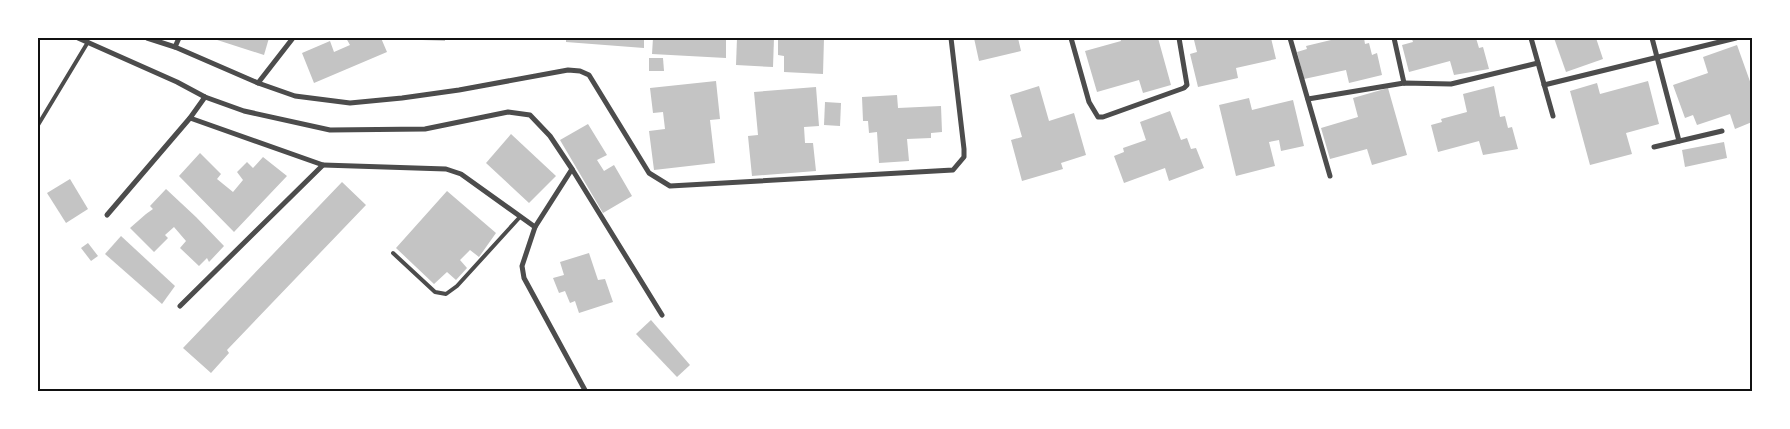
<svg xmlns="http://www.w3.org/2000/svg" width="1790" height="429" viewBox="0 0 1790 429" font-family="Jost,sans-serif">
  <rect width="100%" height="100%" fill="#fff"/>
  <g fill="#c4c4c4">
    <polygon points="211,38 269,38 264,55"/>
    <polygon points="346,38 381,38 387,52 314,83 302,53 330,41 334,52 350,45"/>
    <polygon points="422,38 445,38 445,41 422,40"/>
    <rect x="455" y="38" width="19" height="2"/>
    <rect x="479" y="38" width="20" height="1"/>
    <polygon points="566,38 644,38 644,48 566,42"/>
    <polygon points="653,38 726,38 726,58 652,54"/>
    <polygon points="737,38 774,38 773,67 736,65"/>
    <polygon points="778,38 824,38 823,74 784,72 784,56 778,55"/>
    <polygon points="974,38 1018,38 1021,51 979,61"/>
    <polygon points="1120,38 1158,38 1171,85 1143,93 1139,80 1097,92 1085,51 1121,41"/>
    <polygon points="1197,38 1271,38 1276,59 1236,68 1238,78 1198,87 1190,54 1197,52 1194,40 1197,40"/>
    <polygon points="1331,38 1364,38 1365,44 1369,43 1372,55 1377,53 1382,75 1349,83 1346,70 1304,79 1297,52 1307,49 1306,46 1331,40"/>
    <polygon points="1418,38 1476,38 1479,48 1483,47 1489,69 1454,75 1450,61 1409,72 1402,45 1413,42 1412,39"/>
    <polygon points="1554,38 1596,38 1603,59 1566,72"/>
    <polygon points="1737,45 1752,87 1752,122 1735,129 1730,114 1697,125 1693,115 1685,118 1673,85 1708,73 1703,57"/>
    <polygon points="649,58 663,58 664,71 649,71"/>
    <polygon points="716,81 720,119 710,120 715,163 654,170 649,131 665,129 663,112 653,113 650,88"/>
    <polygon points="1648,81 1659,124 1626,133 1632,154 1590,165 1570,91 1597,83 1600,94"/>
    <polygon points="1039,86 1049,121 1074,113 1086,155 1061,163 1063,169 1022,181 1011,140 1022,137 1010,95"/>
    <polygon points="1494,86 1500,117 1505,116 1508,128 1512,127 1518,149 1483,155 1479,141 1438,152 1431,125 1442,122 1441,119 1467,112 1463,94"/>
    <polygon points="816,87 819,126 804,127 805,143 813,143 816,171 752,176 748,136 758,135 754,92"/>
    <polygon points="1388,88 1407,155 1372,165 1367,149 1330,159 1321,128 1358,117 1353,98"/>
    <polygon points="897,95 898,108 941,106 942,132 931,133 931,138 907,139 909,161 879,163 877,132 869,133 868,121 863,121 862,97"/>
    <polygon points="1249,98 1252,110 1293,100 1304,146 1281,151 1279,140 1269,142 1275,166 1236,176 1219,105"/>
    <polygon points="825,102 841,103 840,126 824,125"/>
    <polygon points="1170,111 1181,140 1187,138 1191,149 1196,148 1204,168 1169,181 1165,168 1124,183 1114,156 1124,152 1123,148 1146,140 1140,122"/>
    <polygon points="588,124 607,155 597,160 604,171 614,165 632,196 603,213 560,140"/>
    <polygon points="511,134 556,176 529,203 486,163"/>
    <polygon points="1724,142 1727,158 1685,167 1682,150"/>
    <polygon points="200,153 221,174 217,179 233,192 243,180 237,172 247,162 253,168 263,157 287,176 234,232 179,176"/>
    <polygon points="70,179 88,209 66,223 47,193"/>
    <polygon points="342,182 366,205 227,350 229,353 211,373 183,348"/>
    <polygon points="166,189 196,217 224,246 209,262 207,258 199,266 180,248 186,241 174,227 165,235 168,238 154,252 130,228 146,214 153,209 150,206"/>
    <polygon points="447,191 496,233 479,257 470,250 460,260 467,268 456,280 447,272 434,284 396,248"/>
    <polygon points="121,236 175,286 162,304 105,254"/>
    <polygon points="88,243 98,256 91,261 81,248"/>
    <polygon points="589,253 598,280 605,279 613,302 579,313 575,301 570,303 565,291 559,293 553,278 564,275 560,262"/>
    <polygon points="651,320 690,365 677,377 636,334"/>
  </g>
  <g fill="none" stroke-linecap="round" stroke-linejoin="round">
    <g stroke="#4c4c4c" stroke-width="4">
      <polyline points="38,125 88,42"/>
      <polyline points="393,253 435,292 446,294 457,286 519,218"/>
    </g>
    <g stroke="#4c4c4c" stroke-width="5">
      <polyline points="78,38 177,82 205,97 244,111 330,130 425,129 508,112 530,115 550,136 572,169 662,315"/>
      <polyline points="147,38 175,47 258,83 293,38"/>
      <polyline points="1071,38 1089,102 1098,117 1103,117 1184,88 1187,85 1179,38"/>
      <polyline points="1290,38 1330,176"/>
      <polyline points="1394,38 1404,83"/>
      <polyline points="1531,38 1553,116"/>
      <polyline points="1652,38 1679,141"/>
      <polyline points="175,47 179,38"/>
      <polyline points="258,83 295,96 350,103 402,98 459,90 568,70 580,71 589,75 649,173 670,186 953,170 964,157 964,149 951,38"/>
      <polyline points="1544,85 1736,38"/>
      <polyline points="1308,99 1404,83 1451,84 1538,63"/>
      <polyline points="1654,147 1722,131"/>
      <polyline points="323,165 446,169 461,174 535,227"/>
      <polyline points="572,169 535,227 522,266 524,278 586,392"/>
      <polyline points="107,215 190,118 205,97"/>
      <polyline points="180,306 323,165 190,118"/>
    </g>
  </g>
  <rect width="1790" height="429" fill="none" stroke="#ffffff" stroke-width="78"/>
  <rect x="39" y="39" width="1712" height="351" fill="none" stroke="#111" stroke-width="2"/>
</svg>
